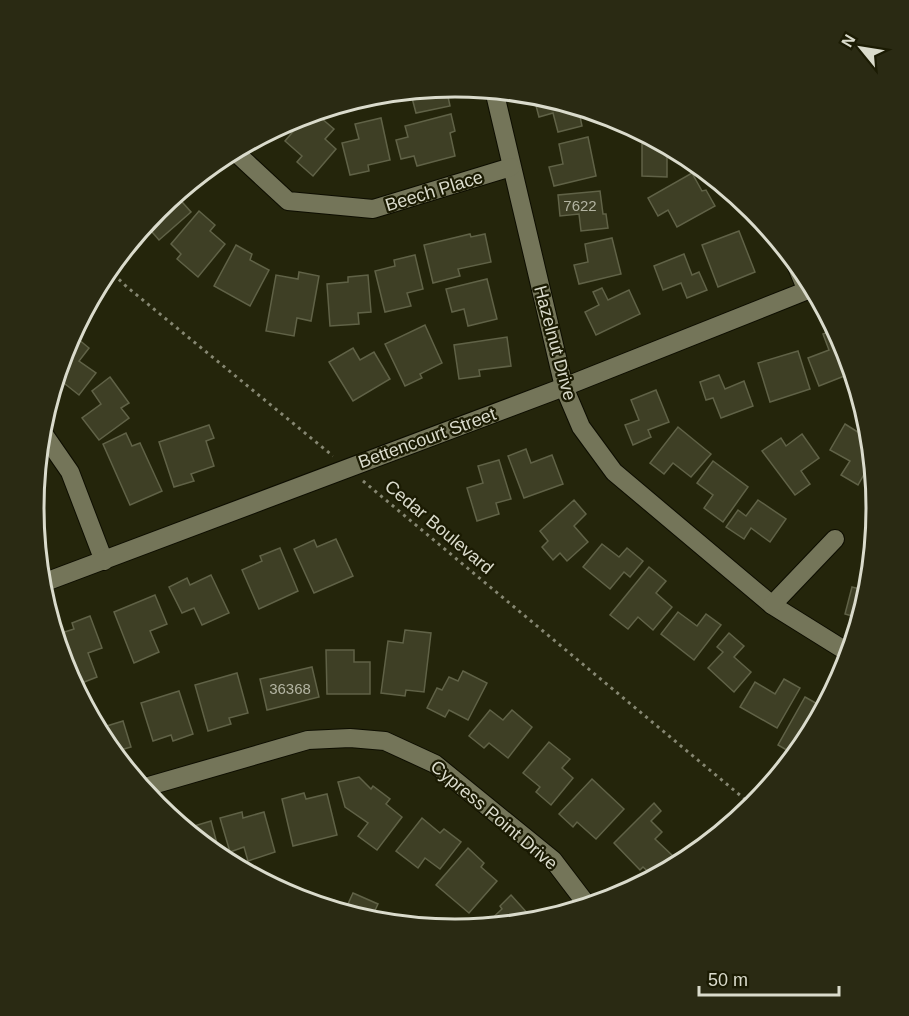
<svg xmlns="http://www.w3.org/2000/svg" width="909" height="1016" viewBox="0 0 909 1016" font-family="Arial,sans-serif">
  <rect width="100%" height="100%" fill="#24250b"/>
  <g fill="#3e3f25" stroke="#606247" stroke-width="1.5">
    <polygon points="446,87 450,106 416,113 412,98 399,101 397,92"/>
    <polygon points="541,96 578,107 582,126 558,132 553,113 539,117 534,98"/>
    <polygon points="314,112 334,129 325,139 336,149 313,176 297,162 302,156 285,141 308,114"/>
    <polygon points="451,114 455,131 450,133 455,156 417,166 414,156 401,159 396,140 408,137 405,126"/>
    <polygon points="381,118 390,160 368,165 369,171 350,175 342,143 359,139 355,124"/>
    <polygon points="588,137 596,176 554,186 549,167 563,164 559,144"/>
    <polygon points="642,144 664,144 683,156 667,156 667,177 642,176"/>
    <polygon points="692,173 702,191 706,190 715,206 677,227 668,210 658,216 648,198"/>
    <polygon points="600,191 603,214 606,214 608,228 581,231 579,214 560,216 558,195"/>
    <polygon points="175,194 191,212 159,240 145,224 157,210"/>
    <polygon points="199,211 215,225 210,231 225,244 198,277 177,259 181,254 171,244"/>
    <polygon points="739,231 755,272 718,287 702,245"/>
    <polygon points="470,234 471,237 485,234 491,262 458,269 460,276 433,283 424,245"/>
    <polygon points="612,238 621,274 579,284 574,265 588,262 585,244"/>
    <polygon points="236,245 252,254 250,260 269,270 250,306 214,286"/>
    <polygon points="684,254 692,275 699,272 707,290 687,298 681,283 663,290 654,266"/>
    <polygon points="415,255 423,289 407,293 411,306 385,312 375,271 395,266 394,260"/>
    <polygon points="299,272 319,276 311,321 297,318 294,336 266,331 276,275 298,279"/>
    <polygon points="368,275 371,312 358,313 359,324 330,326 327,284 348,282 348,277"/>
    <polygon points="487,279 497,319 468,326 464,309 452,312 446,289"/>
    <polygon points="602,288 608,300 629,290 640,314 596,335 585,312 599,305 593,292"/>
    <polygon points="425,325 442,363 420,374 422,378 405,386 385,344"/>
    <polygon points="835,330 844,347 852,373 819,386 808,358 829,350 823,334"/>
    <polygon points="72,334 89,348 79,361 96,373 79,395 60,380 54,388 53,387 65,346"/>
    <polygon points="507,337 511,366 479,370 480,376 459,379 454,345"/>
    <polygon points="353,348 360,360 374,352 390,379 353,401 329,362"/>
    <polygon points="798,351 810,389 770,402 758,363"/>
    <polygon points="719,375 725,389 744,381 753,406 721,418 713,398 706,400 700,382"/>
    <polygon points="110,377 129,403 121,408 129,418 99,440 82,418 101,404 92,391"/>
    <polygon points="656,390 669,422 648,430 651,437 633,445 625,425 639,420 631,400"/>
    <polygon points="845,424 869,439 871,462 858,485 841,475 850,461 830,450"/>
    <polygon points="209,425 214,438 206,441 214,466 191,474 194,481 174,487 159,442"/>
    <polygon points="678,427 711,454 691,477 673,463 664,474 650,463"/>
    <polygon points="126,433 132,446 140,443 162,491 130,505 103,444"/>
    <polygon points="802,434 819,458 801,471 810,484 795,495 762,451 781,438 786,446"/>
    <polygon points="526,449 531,463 552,455 563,484 524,498 508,456"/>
    <polygon points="499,460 511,499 496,503 499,514 477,521 467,488 483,483 478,466"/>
    <polygon points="713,461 748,487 723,522 704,508 713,495 697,483"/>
    <polygon points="873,482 875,501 866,495"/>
    <polygon points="574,500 586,514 574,526 588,542 567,561 560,553 553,560 542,547 548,541 540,531"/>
    <polygon points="758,500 786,519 770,542 751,528 744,539 726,527 738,510 746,516"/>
    <polygon points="33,509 44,537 36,540"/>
    <polygon points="336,539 353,576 314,593 294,549 314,540 317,547"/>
    <polygon points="602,544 619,557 627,548 643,561 630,577 624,572 610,589 583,567"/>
    <polygon points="280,548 298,591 259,609 242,570 262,561 260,556"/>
    <polygon points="649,567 666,581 656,593 672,607 653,630 638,617 628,629 610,615"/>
    <polygon points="211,575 229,613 202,625 194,608 182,613 169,587 187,578 190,585"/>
    <polygon points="852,587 868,591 859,618 845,614"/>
    <polygon points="155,595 167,624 150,631 159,652 134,663 114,612"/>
    <polygon points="678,612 697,626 706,614 721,625 694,660 661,634"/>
    <polygon points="90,616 102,648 88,653 97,677 74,686 65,669 55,635 74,629 72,623"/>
    <polygon points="405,630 431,633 424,692 406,690 405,696 381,693 388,641 403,643"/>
    <polygon points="729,633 744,646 734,657 751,672 734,692 708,668 723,652 717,647"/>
    <polygon points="326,650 354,650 354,662 370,662 370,694 327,694"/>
    <polygon points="312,667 319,697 267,710 260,679"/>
    <polygon points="463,671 487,683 468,720 449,710 445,717 427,708 437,688 442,690 449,677 458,681"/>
    <polygon points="237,673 248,713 229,718 231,724 208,731 195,685"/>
    <polygon points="784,679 800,688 777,728 740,707 755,682 775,694"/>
    <polygon points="179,691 193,734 173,741 171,735 153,741 141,703"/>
    <polygon points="805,697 823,707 805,742 795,755 778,745"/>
    <polygon points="490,710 503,720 512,710 532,727 508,758 489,743 484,748 469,736"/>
    <polygon points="123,721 131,747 117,751 119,757 117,758 104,742 97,729"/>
    <polygon points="549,742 570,759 562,768 573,778 551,805 536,792 540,787 523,773"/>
    <polygon points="359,777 371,789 373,786 390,799 386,804 402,817 377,850 358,836 368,823 345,807 338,782"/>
    <polygon points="592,779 624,809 596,839 577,822 573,827 559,814"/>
    <polygon points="304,793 306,799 327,794 337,835 293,846 282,799"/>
    <polygon points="654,803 661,811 651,821 662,832 655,839 674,857 654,877 643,867 640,870 614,843"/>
    <polygon points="242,812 243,818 264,812 275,852 248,861 244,847 230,852 220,818"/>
    <polygon points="422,818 440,833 444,829 461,842 440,869 425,858 418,868 396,851"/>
    <polygon points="211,821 221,859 184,829"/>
    <polygon points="468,848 484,863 481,867 497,881 469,913 436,885"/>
    <polygon points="353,893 378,904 370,921 330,909 334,900 347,906"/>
    <polygon points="511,895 529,915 533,911 541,920 483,927 502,909 500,906"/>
  </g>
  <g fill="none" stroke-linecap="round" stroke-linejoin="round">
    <g stroke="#0d0d00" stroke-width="20">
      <g id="minor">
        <polyline points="494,90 564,387 581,427 614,472 772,605 849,653"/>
        <polyline points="233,150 288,201 373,209 511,167"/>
        <polyline points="795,262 807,291"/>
        <polyline points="41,430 70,472 104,561"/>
        <polyline points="40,584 564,387 813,288"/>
        <polyline points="772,605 835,539"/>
        <polyline points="142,788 308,740 350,738 385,741 435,764 553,860 588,906"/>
      </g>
    </g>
    <g stroke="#868772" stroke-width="3" stroke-dasharray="3 4.5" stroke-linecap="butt">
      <polyline points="108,269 127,287 333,456"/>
      <polyline points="363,481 753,806"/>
    </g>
    <use href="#minor" stroke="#747559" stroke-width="18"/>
  </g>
  <g text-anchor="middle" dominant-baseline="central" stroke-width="4.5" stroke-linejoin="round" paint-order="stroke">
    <g font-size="15" fill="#b3b4a2">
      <text x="580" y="205">7622</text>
      <text x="290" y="688">36368</text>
    </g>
    <g font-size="18" fill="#dadbcc" stroke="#1b1b03">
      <text transform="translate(434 191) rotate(-17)">Beech Place</text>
      <text transform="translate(555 343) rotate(75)">Hazelnut Drive</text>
      <text transform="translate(427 438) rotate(-20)">Bettencourt Street</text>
      <text transform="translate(439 527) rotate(40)">Cedar Boulevard</text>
      <text transform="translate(494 815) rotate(40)">Cypress Point Drive</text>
    </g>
  </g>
  <path d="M0 0H909V1016H0ZM44 508a411 411 0 1 1 822 0a411 411 0 1 1-822 0Z" fill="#2a2a13" fill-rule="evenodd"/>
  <path fill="none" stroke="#dadbcc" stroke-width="3" d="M44 508a411 411 0 1 1 822 0a411 411 0 1 1-822 0Z"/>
  <g transform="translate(861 48) rotate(300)" stroke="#1b1b03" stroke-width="4.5" paint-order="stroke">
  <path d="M0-4.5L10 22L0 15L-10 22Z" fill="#dadbcc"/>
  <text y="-9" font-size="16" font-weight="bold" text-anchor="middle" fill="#dadbcc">N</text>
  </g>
  <path d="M699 986v9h140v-9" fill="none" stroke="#dadbcc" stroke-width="3"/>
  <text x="708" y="986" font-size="18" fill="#dadbcc" stroke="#1b1b03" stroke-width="4.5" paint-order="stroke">50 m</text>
</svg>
